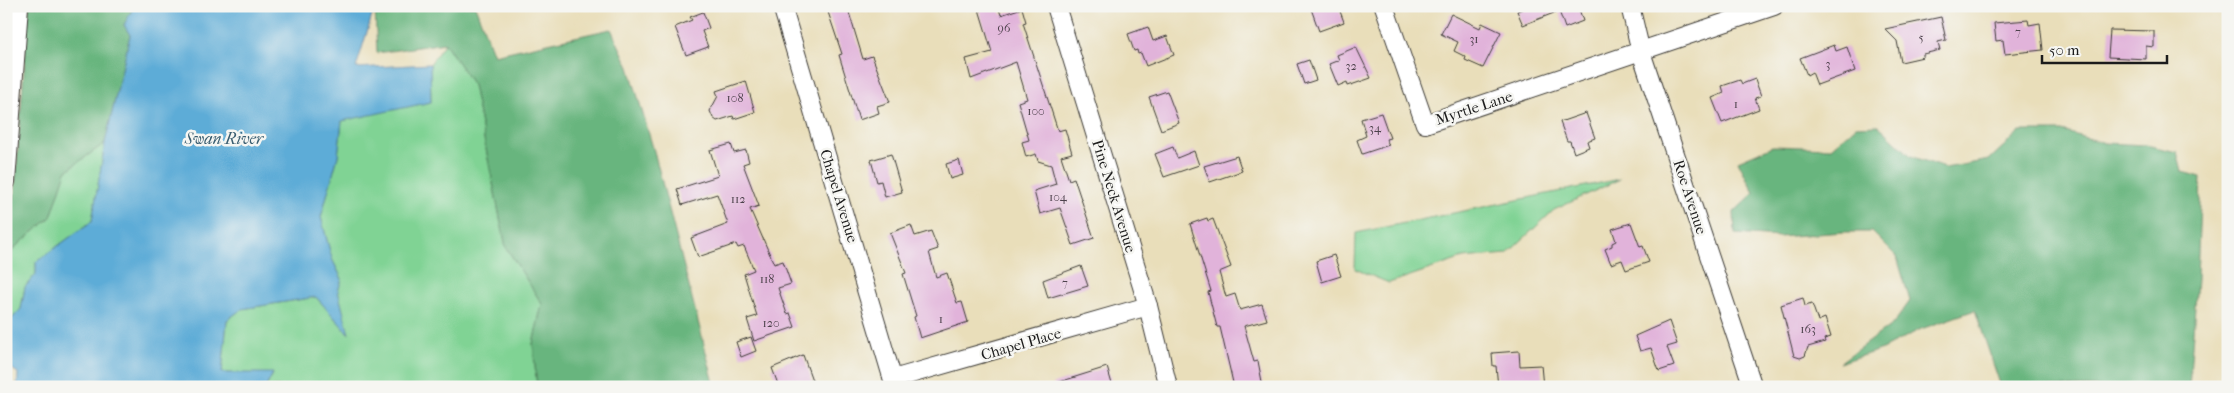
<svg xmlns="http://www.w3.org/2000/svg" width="2234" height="393" viewBox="0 0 2234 393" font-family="'IM FELL French Canon',serif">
  <rect width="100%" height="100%" fill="#f6f6f2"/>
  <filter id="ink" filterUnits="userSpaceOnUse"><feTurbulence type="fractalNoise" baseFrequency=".02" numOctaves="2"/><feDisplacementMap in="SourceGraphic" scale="10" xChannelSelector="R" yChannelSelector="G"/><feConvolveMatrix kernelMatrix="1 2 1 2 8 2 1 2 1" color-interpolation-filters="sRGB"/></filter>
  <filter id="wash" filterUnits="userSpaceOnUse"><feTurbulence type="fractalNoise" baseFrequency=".0096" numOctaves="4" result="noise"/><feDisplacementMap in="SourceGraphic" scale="20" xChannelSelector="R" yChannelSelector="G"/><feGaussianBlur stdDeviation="1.12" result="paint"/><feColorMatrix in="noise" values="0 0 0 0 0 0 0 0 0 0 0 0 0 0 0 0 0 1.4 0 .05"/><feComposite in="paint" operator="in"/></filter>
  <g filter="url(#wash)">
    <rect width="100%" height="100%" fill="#e9deba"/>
    <g fill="#80d394" stroke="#4e7858">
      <polygon points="445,43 473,85 506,247 542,304 533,344 537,387 266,387 273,374 222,373 227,320 242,309 316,297 348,333 338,291 342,279 332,259 321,217 338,156 342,120 431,102 430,64"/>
      <polygon points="105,143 92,221 36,262 36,274 25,287 21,309 6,325 6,292 12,250 51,217 66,171"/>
      <polygon points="1620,179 1554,210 1507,254 1463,258 1389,283 1355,269 1356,233"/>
    </g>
    <g fill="#68b57e" stroke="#42684d">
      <polygon points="29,6 134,6 124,25 130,35 105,143 66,171 51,217 12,250 6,292 6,205 14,200"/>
      <polygon points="377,6 475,6 494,55 611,29 629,67 654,151 715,387 537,387 533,344 542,304 506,247 473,85 445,43 377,53 375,10"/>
      <polygon points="1878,125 1911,156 1945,168 1989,160 2020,131 2062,131 2105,143 2146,145 2177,152 2182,172 2201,177 2197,279 2189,387 2001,387 1975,310 1921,329 1880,350 1839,363 1894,323 1910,301 1897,257 1872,232 1843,232 1779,237 1735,234 1734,212 1754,193 1738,161 1773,146 1831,148 1856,126"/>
    </g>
    <polygon fill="#5dacd7" stroke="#3c647a" points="134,6 375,6 356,68 430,64 431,102 342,121 338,156 321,217 332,259 342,279 338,291 349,334 316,297 242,309 227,320 222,373 273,373 266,387 17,387 18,373 6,365 6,325 21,309 25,287 36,274 36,262 92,221 105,143 130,35 124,25"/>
    <g id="blocks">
      <g fill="#e1b3da">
        <polygon points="835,6 847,6 863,59 872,56 890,102 877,106 879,113 859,120 839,55 842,54 827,9"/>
        <polygon points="978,6 998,6 1001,15 1022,8 1026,22 1023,23 1058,131 1065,129 1072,153 1061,156 1069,180 1074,178 1094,238 1073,245 1060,208 1040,214 1034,191 1056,184 1051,165 1038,161 1036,154 1026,157 1022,142 1029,140 1018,102 1027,99 1016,62 971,79 966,59 992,52"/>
        <polygon points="1310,6 1338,6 1344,22 1319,31"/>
        <polygon points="1530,6 1578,6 1583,21 1565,28 1559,11 1523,25 1517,11"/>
        <polygon points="703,12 709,28 702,31 708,47 686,55 675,27 692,20 690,17"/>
        <polygon points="1451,14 1480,28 1482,23 1501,32 1483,68 1465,60 1466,57 1454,51 1458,42 1441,34"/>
        <polygon points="1941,17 1946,40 1938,42 1940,50 1923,54 1923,57 1901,62 1897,41 1885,29"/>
        <polygon points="2028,20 2029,25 2040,23 2043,50 2005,54 2003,40 1996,41 1994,23"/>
        <polygon points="1148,27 1153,41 1167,36 1174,55 1146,66 1141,53 1138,54 1137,50 1134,51 1128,34"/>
        <polygon points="2110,30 2154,31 2154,47 2146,46 2146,59 2108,57"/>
        <polygon points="1834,45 1836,51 1847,47 1855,71 1817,85 1812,72 1807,75 1800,58"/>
        <polygon points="1356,47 1371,78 1348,86 1347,82 1338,86 1329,64 1339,60 1337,55"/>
        <polygon points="1309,60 1316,80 1304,84 1297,64"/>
        <polygon points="1755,79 1761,96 1755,98 1759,109 1722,123 1712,98 1724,93 1722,86 1740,80 1742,84"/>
        <polygon points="746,81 755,112 734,119 733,116 717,121 713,118 710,111 718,96 716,91"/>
        <polygon points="1167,91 1179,123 1161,130 1149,97"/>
        <polygon points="1381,113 1390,138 1386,139 1389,145 1362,154 1357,140 1366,136 1361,119"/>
        <polygon points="1586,113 1595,138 1587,141 1589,147 1574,153 1570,141 1567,141 1560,122"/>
        <polygon points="731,144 734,153 746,150 749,162 743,164 759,206 750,209 774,264 783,261 791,284 778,288 787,314 790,313 795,327 754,341 747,319 757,316 744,274 754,270 744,246 738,248 736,244 698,257 691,238 728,224 717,194 682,205 677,189 718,176 710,150"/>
        <polygon points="1173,147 1177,158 1194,151 1199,165 1164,177 1155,154"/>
        <polygon points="891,154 902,192 885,197 881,181 877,182 871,160"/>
        <polygon points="1237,156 1242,171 1210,182 1204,166"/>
        <polygon points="959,160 963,175 950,179 946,164"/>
        <polygon points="1207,218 1208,221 1213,219 1231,267 1219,272 1226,297 1235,294 1240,310 1262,304 1267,320 1244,326 1254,362 1258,361 1263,387 1234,387 1220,327 1217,327 1208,292 1211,291 1190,224"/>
        <polygon points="1631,223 1640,247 1643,246 1649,262 1626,270 1622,260 1611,264 1605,249 1612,246 1612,243 1616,241 1612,229"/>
        <polygon points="911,225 915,236 931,231 938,249 929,252 936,277 947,273 957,303 962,302 968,322 920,338 914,317 916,316 903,274 906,273 890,233"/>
        <polygon points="1334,255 1341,276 1322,282 1316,261"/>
        <polygon points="1081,266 1088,286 1048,298 1043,280"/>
        <polygon points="1803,298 1805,306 1812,304 1818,321 1825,318 1831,337 1824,339 1825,342 1808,347 1805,356 1800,358 1794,356 1781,305"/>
        <polygon points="1669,321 1677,344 1667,347 1674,366 1659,371 1651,348 1640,351 1635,336"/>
        <polygon points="751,337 756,351 741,357 736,342"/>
        <polygon points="1519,351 1520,366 1541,365 1543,387 1498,387 1496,366 1493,366 1492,353"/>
        <polygon points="803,355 813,383 802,387 779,387 772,368"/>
        <polygon points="1107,367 1112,384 1104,387 1054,387 1053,384"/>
      </g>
    </g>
  </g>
  <g filter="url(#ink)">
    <use href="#blocks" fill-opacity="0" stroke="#3b3934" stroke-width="1"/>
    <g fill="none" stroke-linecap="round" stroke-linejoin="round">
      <g stroke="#3b3934" stroke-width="20">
        <g id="minor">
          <polyline points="782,6 895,387"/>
          <polyline points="1056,6 1148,306 1168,387"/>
          <polyline points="1384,6 1425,124 1774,6"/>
          <polyline points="1630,6 1641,52 1753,387"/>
          <polyline points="6,182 19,6"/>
          <polyline points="893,379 1148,306"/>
        </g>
      </g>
      <use href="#minor" stroke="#fff" stroke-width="18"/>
    </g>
  </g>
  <g text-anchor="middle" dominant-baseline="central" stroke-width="5" stroke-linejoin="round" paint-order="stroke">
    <g font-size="12" fill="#4d424c">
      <text x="1004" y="28">96</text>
      <text x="2018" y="32">7</text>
      <text x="1921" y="38">5</text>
      <text x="1474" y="39">31</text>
      <text x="1828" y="64">3</text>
      <text x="1351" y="66">32</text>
      <text x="735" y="98">108</text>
      <text x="1736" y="104">1</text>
      <text x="1036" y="111">100</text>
      <text x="1375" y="128">34</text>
      <text x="1058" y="197">104</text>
      <text x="738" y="199">112</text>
      <text x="767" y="279">118</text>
      <text x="1065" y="283">7</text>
      <text x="941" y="319">1</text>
      <text x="771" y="323">120</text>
      <text x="1808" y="329">163</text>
    </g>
    <g font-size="15" fill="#1c1c1c" stroke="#f6f6f2">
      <text transform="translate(1474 108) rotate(-18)">Myrtle Lane</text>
      <text transform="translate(839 196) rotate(73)">Chapel Avenue</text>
      <text transform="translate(1114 196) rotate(73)">Pine Neck Avenue</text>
      <text transform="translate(1690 197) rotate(72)">Roe Avenue</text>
      <text transform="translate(1021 344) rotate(-16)">Chapel Place</text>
    </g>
    <g font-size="16" font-style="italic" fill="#395d70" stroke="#f6f6f2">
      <text x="224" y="138">Swan River</text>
    </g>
  </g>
  <rect width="2234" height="393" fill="none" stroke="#f6f6f2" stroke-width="25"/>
  <path d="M2042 55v8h125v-8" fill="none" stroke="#1c1c1c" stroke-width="2.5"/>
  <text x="2049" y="55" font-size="15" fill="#1c1c1c" stroke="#f6f6f2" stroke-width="4" paint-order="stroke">50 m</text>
</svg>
